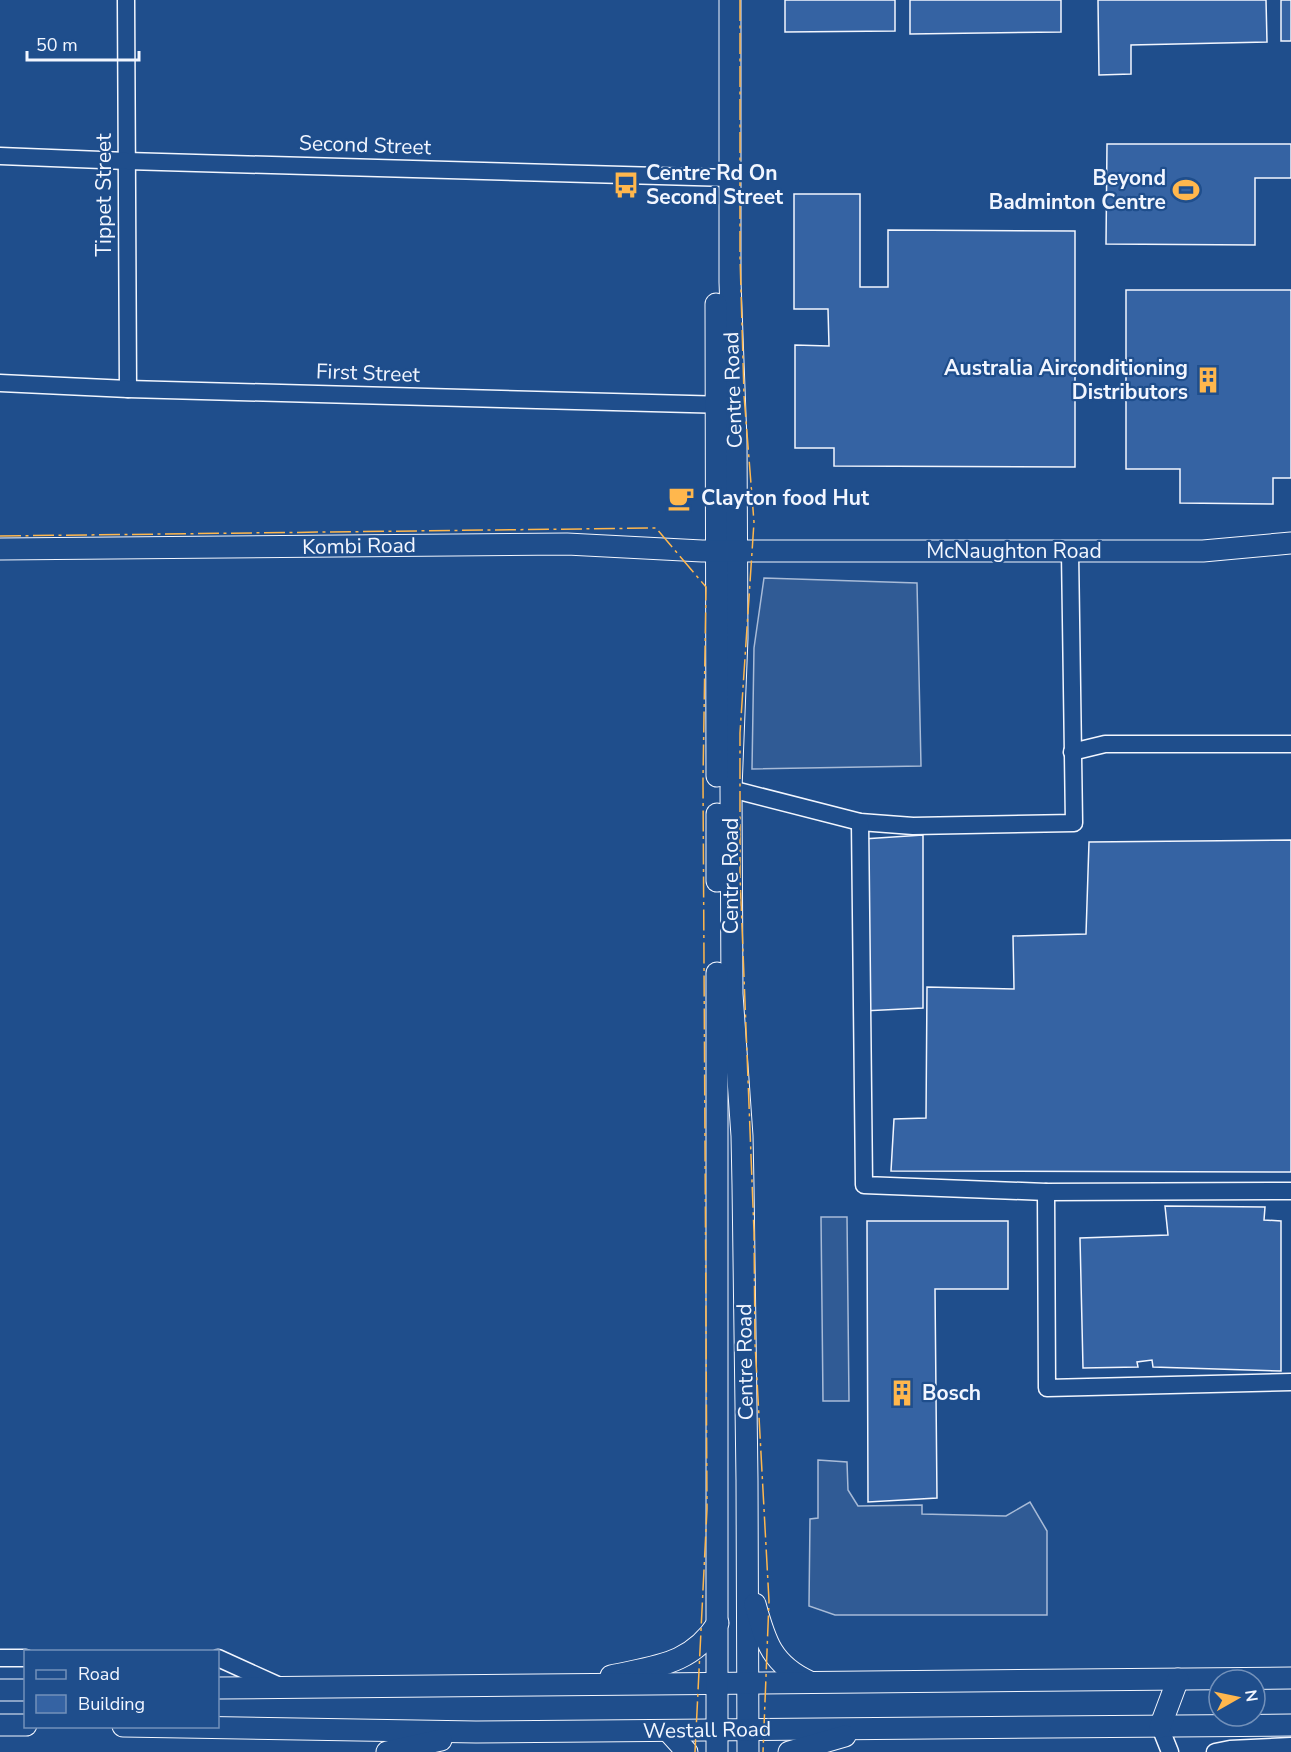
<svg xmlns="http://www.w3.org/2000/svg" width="1291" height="1752" viewBox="0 0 1291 1752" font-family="'Nunito Sans',sans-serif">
  <rect width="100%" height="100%" fill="#1f4e8c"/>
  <g fill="#305b95" stroke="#a8bbd7" stroke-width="1.5">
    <polygon points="764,578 917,583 921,766 752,769 754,648"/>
    <polygon points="821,1217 847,1217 849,1401 823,1401"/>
    <polygon points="818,1460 847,1462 848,1490 858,1506 922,1505 922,1514 1006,1516 1030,1502 1047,1531 1047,1615 835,1615 809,1606 810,1519 818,1518"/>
  </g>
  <g fill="#3563a3" stroke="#f2f6ff" stroke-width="1.5">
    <polygon points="785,0 895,0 895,31 785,32"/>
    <polygon points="910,0 1061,0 1061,32 910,34"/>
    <polygon points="1098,0 1266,0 1267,42 1131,45 1131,74 1099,75"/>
    <rect x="1281" y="0" width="10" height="41"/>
    <polygon points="1107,144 1291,144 1291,178 1255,178 1255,245 1106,244"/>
    <polygon points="794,194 860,194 860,287 888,287 888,230 1075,231 1075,467 834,466 834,448 795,448 795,345 829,346 828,309 794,309"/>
    <polygon points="1126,290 1291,290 1291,478 1273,478 1273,504 1180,503 1180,469 1126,469"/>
    <polygon points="923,835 923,1008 863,1011 863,839"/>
    <polygon points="1291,840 1291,1172 891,1171 894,1119 926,1118 927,987 1014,989 1013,936 1086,934 1089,842"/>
    <polygon points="1165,1206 1265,1207 1264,1220 1281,1221 1281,1371 1153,1367 1152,1360 1137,1362 1138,1367 1083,1368 1080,1238 1168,1235"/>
    <polygon points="867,1221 1008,1221 1008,1289 935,1289 937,1498 868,1502"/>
  </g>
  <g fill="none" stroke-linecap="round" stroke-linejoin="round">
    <g stroke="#f2f6ff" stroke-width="19">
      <g id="minor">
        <polyline points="126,0 128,389"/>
        <polyline points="0,156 127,161 730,178"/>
        <polyline points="0,383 128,389 728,405"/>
        <polyline points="1072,752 1105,744 1291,744"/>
        <polyline points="731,789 860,822 913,826 1074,823 1070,552"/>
        <polyline points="860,822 864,1185 1046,1192 1291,1191"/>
        <polyline points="1046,1192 1047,1388 1291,1382"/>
        <polyline points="0,1658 26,1658"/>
        <polyline points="218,1658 282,1687"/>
        <polyline points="1160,1727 1170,1752"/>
        <polyline points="1215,1752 1230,1749 1291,1746"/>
      </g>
    </g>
    <g stroke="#f2f6ff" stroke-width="23">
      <g id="major">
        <polyline points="730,0 730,282 736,441 737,638 731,789 732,994 742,1136 743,1185 747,1480 748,1752"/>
        <polyline points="716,304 717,776"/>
        <polyline points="0,549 567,544 702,551 1203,551 1291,543"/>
        <polyline points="717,881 717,814"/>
        <path d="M755,1604C765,1641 772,1665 810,1682"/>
        <path d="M611,1676C656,1666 691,1665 718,1623"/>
        <polyline points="218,1688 1291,1678"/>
        <polyline points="0,1690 26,1690"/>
        <polyline points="0,1725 26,1725"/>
        <polyline points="123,1726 476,1732 1291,1725"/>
        <polyline points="1160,1727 1178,1679"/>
        <polyline points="668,1731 687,1752"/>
        <polyline points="387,1752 441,1740"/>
        <polyline points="717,1752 717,973"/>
        <polyline points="789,1752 845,1736"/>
      </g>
    </g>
    <use href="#minor" stroke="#1f4e8c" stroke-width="16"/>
    <use href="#major" stroke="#1f4e8c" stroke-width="21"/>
    <g stroke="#ffb74d" stroke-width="1.5" stroke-dasharray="21 4.5 3 4.5" stroke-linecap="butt">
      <polyline points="740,0 740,256 744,395 754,522 740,733 740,875 754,1232 755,1343 769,1601 763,1752"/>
      <polyline points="0,536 656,528 706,587 703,780 707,1509 695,1752"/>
    </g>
  </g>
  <defs>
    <g id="bus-bare" transform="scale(2.07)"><path d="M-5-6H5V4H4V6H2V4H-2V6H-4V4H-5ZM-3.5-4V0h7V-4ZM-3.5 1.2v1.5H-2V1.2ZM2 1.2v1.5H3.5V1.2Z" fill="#ffb74d" stroke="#1f4e8c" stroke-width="2.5" paint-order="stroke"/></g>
    <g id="stadium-bare" transform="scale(2.07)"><path d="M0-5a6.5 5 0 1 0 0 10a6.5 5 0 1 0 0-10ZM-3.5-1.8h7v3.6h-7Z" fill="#ffb74d" stroke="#1f4e8c" stroke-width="2.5" paint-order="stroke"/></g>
    <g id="building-bare" transform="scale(2.07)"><path d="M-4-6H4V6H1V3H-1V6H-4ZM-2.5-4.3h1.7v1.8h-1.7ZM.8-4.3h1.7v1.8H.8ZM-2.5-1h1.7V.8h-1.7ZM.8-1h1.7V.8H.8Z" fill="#ffb74d" stroke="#1f4e8c" stroke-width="2.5" paint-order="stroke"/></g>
    <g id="cafe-bare" transform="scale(2.07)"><path d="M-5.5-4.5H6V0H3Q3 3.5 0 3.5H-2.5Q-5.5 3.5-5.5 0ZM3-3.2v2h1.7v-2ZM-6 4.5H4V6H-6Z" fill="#ffb74d" stroke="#1f4e8c" stroke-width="2.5" paint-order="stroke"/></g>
  </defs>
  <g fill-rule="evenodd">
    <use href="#bus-bare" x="626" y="185"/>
    <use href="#stadium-bare" x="1186" y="190"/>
    <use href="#building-bare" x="1208" y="380"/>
    <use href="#cafe-bare" x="681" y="498"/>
    <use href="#building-bare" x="902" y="1393"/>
  </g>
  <g text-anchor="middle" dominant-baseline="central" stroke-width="4.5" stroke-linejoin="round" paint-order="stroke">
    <g font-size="21" fill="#f2f6ff" stroke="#1f4e8c">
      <text transform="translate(365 145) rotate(2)">Second Street</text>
      <text transform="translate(104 195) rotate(-90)">Tippet Street</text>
      <text transform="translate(368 373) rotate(2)">First Street</text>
      <text transform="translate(733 390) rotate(-92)">Centre Road</text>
      <text transform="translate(359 546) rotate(-1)">Kombi Road</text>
      <text x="1014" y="551">McNaughton Road</text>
      <text transform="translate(731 876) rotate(-90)">Centre Road</text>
      <text transform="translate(745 1362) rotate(-91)">Centre Road</text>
      <text transform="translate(707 1730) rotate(-1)">Westall Road</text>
    </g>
    <g font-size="21" font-weight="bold" fill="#f2f6ff" stroke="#1f4e8c" text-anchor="start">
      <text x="646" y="173">Centre Rd On<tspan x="646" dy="24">Second Street</tspan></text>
      <text x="1166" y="178" text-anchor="end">Beyond<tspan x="1166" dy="24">Badminton Centre</tspan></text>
      <text x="1188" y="368" text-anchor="end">Australia Airconditioning<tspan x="1188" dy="24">Distributors</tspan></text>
      <text x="701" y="498">Clayton food Hut</text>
      <text x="922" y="1393">Bosch</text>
    </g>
  </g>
  <rect x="24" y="1650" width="195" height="78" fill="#1f4e8c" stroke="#7391ba" stroke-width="1.5"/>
  <rect x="36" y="1670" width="30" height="9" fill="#1f4e8c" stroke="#7391ba" stroke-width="1.5"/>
  <text x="78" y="1680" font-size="18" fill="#f2f6ff">Road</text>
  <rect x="36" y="1695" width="30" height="18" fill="#3563a3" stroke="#7391ba" stroke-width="1.5"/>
  <text x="78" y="1710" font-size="18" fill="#f2f6ff">Building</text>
  <g transform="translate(1237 1698) rotate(81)"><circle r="28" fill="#1f4e8c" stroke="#7391ba" stroke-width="1.5"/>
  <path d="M0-4.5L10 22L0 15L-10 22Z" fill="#ffb74d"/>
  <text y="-9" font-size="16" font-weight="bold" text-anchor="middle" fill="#f2f6ff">N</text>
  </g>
  <path d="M27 51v9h112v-9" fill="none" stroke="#f2f6ff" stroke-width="3"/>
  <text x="36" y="51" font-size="18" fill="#f2f6ff" stroke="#1f4e8c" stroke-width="4.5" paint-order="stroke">50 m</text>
</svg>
